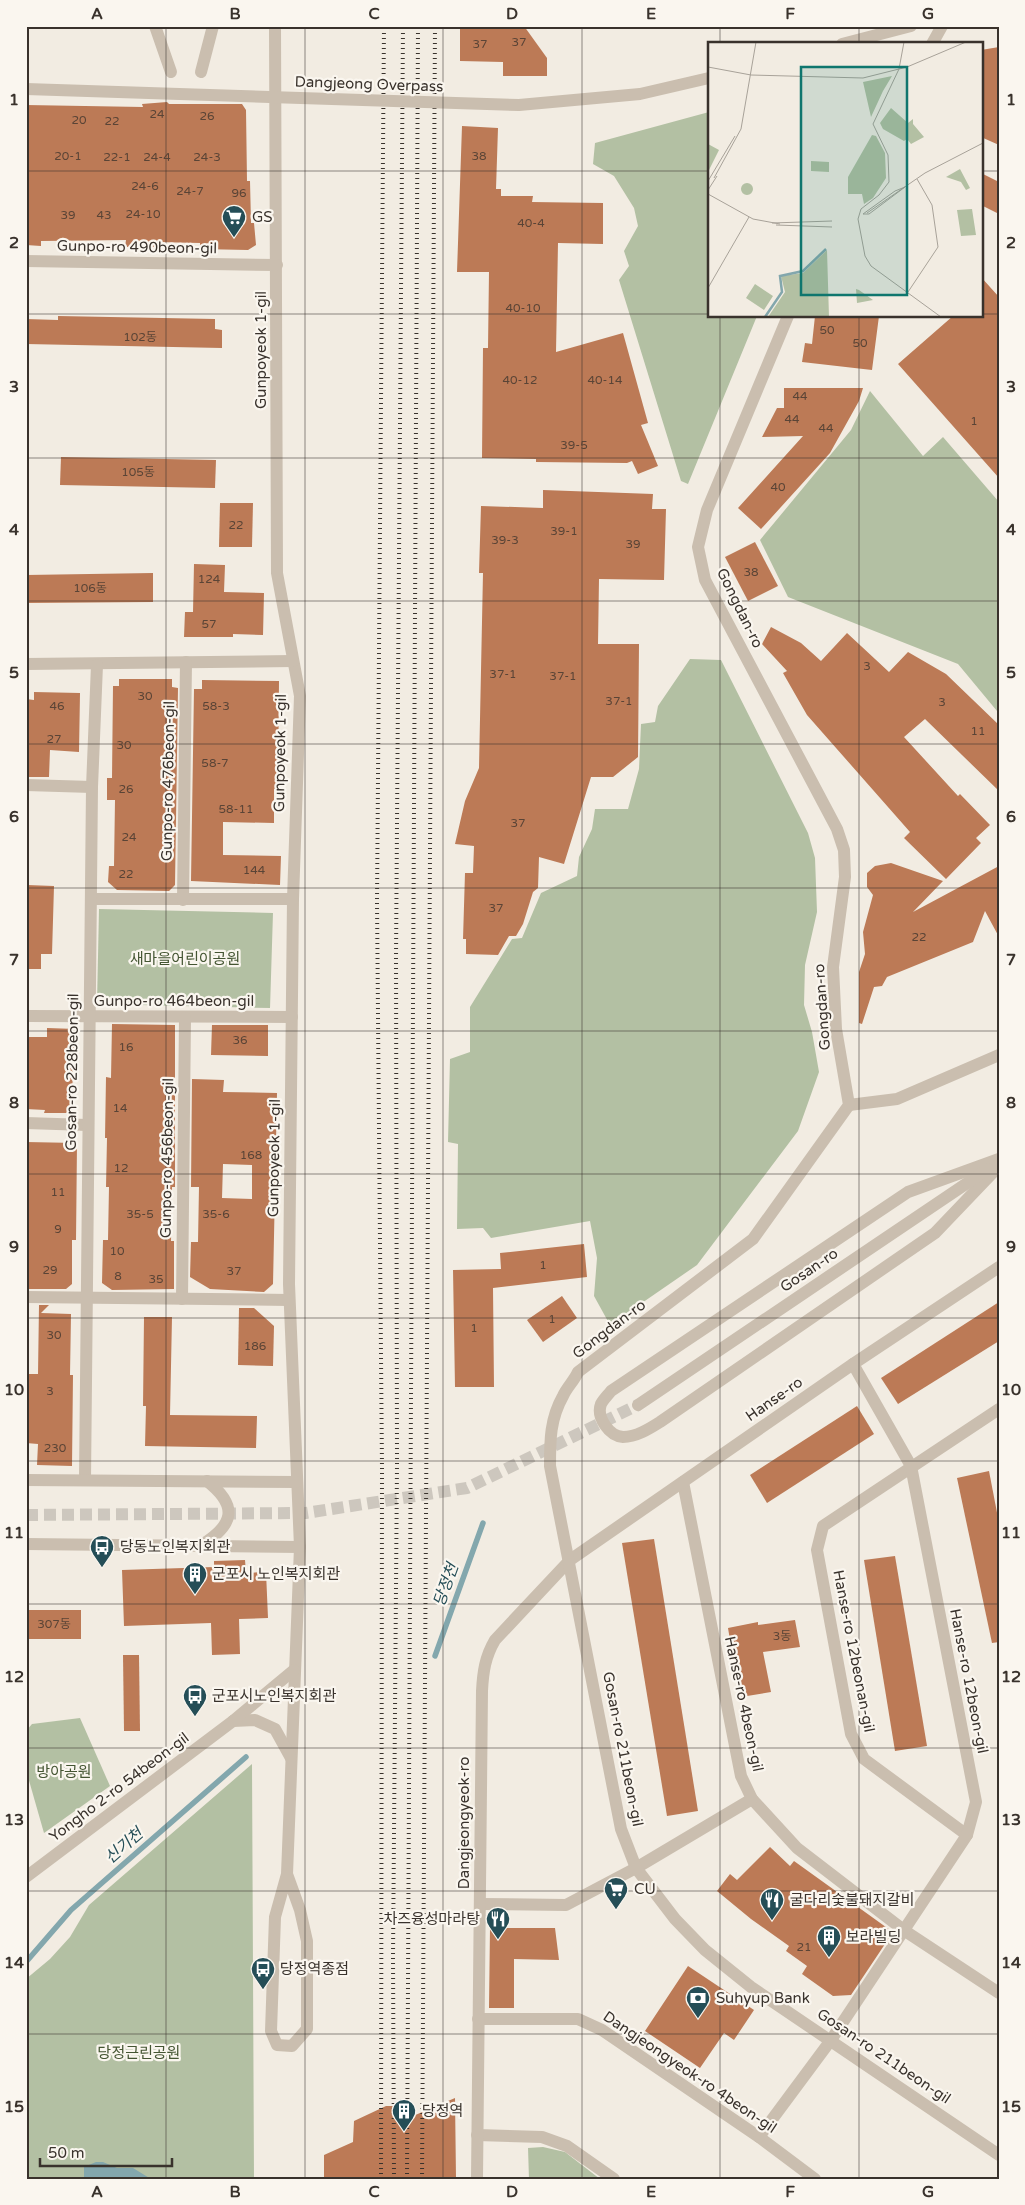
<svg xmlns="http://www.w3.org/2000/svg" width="1025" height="2205" viewBox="0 0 1025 2205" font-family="'Varela Round','Noto Sans KR',sans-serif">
  <rect width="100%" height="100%" fill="#f2ece2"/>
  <g fill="#b3c0a3">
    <polygon points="709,112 709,316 757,316 688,484 681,481 619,280 629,266 624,251 638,226 634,208 614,176 593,164 595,143"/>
    <polygon points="870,391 923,456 943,437 999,502 997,711 958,664 788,597 760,540 851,430"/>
    <polygon points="690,659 721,660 808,833 815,858 817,912 805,965 804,1005 812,1032 819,1072 798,1131 697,1265 610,1325 594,1296 597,1258 590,1221 491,1238 483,1228 457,1229 458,1144 448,1142 450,1059 470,1052 470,1007 512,939 522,938 541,893 577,876 579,857 592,829 595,809 628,809 639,769 641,724 655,722 658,706"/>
    <polygon points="99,909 273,913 270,1008 97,1004"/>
    <polygon points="80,1718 110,1786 44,1833 26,1770 26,1731 32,1724"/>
    <polygon points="252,1764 254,2179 26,2179 26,1979 50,1959 70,1937 89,1905"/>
    <polygon points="543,2147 565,2152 600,2179 529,2179 528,2148"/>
  </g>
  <polygon fill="#83a7ad" points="96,2162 103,2162 117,2168 133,2168 151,2179 84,2179 84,2167"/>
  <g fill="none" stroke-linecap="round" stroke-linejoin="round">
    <g stroke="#83a7ad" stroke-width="5.5">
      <polyline points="435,1656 483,1523"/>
      <polyline points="26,1962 71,1910 246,1757"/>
    </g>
  </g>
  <g fill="#bc7a56" fill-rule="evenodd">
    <polygon points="460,26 524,26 547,58 547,76 503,76 503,62 460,61"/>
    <polygon points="999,47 999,145 981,137 981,50"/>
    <polygon points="167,102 169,104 242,104 246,110 247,181 250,181 251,223 254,223 256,245 248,250 200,249 200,243 156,242 156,247 125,247 126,240 41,241 41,246 26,245 26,105 143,107 142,104"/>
    <polygon points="462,126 498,128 496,189 501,189 501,196 533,196 532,202 603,203 603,244 558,243 556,352 623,333 648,423 641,425 658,466 638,474 632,461 627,463 536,462 536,459 482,458 483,348 488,348 489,272 457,272"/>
    <polygon points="981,173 999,182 999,214 981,205"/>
    <polygon points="981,277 999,297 999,478 898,364 953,316 981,316"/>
    <polygon points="58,316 215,319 215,329 222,330 222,348 26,344 26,319 58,320"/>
    <polygon points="815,316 879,316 872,370 802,362 805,343 812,344"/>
    <polygon points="784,388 863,388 859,401 830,453 761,529 738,508 803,436 762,437 777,408 784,408"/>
    <polygon points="61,457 216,460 215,488 60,485"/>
    <polygon points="543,490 653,494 652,509 666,509 664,580 599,579 598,644 639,644 638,757 613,777 591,777 564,864 539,857 538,888 533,892 523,924 516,936 509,936 498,955 466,954 466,939 463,939 465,873 473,873 474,846 455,844 465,801 479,768 483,573 479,573 481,506 543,508"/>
    <polygon points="220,503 253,503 252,547 219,547"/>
    <polygon points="755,542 778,586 748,601 725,557"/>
    <polygon points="194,564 225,565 224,592 264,593 263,635 233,634 233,637 184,637 185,612 193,612"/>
    <polygon points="153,573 153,602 26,603 26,575"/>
    <polygon points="771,627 801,643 821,661 847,633 889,672 908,652 946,674 999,725 999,791 925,719 904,737 958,796 960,794 990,825 976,838 981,843 946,879 904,838 910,832 807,715 783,673 787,671 762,644"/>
    <polygon points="119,679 172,679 172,687 178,688 175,885 169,891 117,890 108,882 109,866 114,866 115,800 107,800 107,778 112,778 113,686 119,686"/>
    <polygon points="202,680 279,681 278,790 274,789 274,823 223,822 223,855 281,856 280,885 191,881 194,689 202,689"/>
    <polygon points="34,692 80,693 79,752 50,750 49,777 26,777 26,699 34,700"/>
    <polygon points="891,863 943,881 913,912 999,866 999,937 985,911 973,942 887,977 882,986 874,987 862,1024 859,1023 859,972 865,954 863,932 873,895 867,887 867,873 875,866"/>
    <polygon points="27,885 54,886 52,954 41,954 41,969 26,969"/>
    <polygon points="112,1024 175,1025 175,1187 172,1187 171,1241 174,1241 174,1289 112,1290 102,1283 103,1240 108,1240 109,1187 106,1187 107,1138 105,1138 106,1077 111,1078"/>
    <polygon points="212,1025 268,1025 268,1056 211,1055"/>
    <polygon points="47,1028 76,1029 76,1054 73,1054 72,1113 44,1113 45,1110 26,1109 26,1037 47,1037"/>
    <path d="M192,1079L224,1080L223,1092L277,1093L273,1284L264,1292L210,1289L190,1277L191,1242H198L199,1187H191ZM223,1164L252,1165V1199L222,1198Z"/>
    <polygon points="26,1142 77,1143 76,1240 72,1240 72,1284 66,1289 27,1289"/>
    <polygon points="584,1244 587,1277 493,1288 494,1387 455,1387 453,1270 501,1269 500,1253"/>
    <polygon points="562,1296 577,1318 543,1342 527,1320"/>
    <polygon points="999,1302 999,1341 898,1404 881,1378"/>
    <polygon points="39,1305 49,1305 41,1313 71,1314 70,1375 73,1375 72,1466 37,1465 38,1444 26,1443 26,1374 38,1374"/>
    <polygon points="239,1308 254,1308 274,1326 273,1366 238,1365"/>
    <polygon points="144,1317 172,1317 170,1415 257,1416 256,1448 145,1446 146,1406 143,1406"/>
    <polygon points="857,1406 874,1434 767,1503 750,1475"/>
    <polygon points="989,1471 999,1523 999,1642 992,1643 957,1478"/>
    <polygon points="654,1539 698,1811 667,1816 622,1543"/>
    <polygon points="895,1556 927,1746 895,1751 864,1560"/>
    <polygon points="245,1560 246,1573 266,1572 268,1618 239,1619 240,1654 212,1655 211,1623 124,1626 122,1570 214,1567 214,1561"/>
    <rect x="26" y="1610" width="55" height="29"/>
    <polygon points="795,1620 800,1647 763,1652 771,1692 741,1697 736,1658 733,1658 728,1628 758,1622 758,1625"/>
    <polygon points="123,1655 139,1655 140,1731 124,1731"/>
    <polygon points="770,1847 790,1866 794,1861 890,1930 891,1935 851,1995 833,1996 802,1974 807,1966 786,1951 789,1946 751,1919 717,1891 730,1874 737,1880"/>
    <polygon points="490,1928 555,1928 559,1960 514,1959 514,2008 489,2008"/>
    <polygon points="688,1966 754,2010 734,2040 724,2033 700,2068 645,2031"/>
    <polygon points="455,2098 456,2179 324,2179 324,2155 353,2142 354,2121 386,2106 405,2106 406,2119"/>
  </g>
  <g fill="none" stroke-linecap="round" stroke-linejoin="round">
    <polyline stroke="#cdc7be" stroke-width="12" stroke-dasharray="12 6" stroke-linecap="butt" points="26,1515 306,1513 467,1488 638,1405"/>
    <g stroke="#cabeaf" stroke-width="12">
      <polyline points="155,26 171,72"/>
      <polyline points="275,26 277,573 300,696 293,899 289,1284 300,1547 287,1874 275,1917 271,2031 277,2045 292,2046 307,2029 307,1941 300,1910 287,1874"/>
      <polyline points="201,72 213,26"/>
      <polyline points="26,261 277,265"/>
      <polyline points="26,664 293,661"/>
      <polyline points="26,785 92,787"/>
      <polyline points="91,899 293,899"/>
      <polyline points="183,900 186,662"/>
      <polyline points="26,1016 292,1017"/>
      <polyline points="849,1105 897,1099 999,1055"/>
      <polyline points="26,1123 87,1125"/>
      <polyline points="26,1297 289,1300"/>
      <polyline points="182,1299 185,1018"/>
      <polyline points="85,1480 92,787 97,665"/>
      <polyline points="683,1482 741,1776 752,1799 797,1848 905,1931 999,1993"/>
      <polyline points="233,1721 255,1720 275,1729 291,1758"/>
      <polyline points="967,1835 864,1759 851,1734 817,1550 823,1526 999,1409"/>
      <polyline points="26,1877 233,1721 294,1670"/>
      <polyline points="480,1904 566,1905 636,1868 752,1799"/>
      <polyline points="478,2019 578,2019 602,2030 759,2137 815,2179"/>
      <polyline points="477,2135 542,2137 567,2146 614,2179"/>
      <polyline points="759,2137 831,2040 967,1835 976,1802 911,1466 853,1364"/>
      <path d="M477,2179L482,1691C483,1672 485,1657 495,1640L570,1560L853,1364L999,1267"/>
    </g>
    <g stroke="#cabeaf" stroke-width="12">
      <polyline points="842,44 911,26"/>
      <polyline points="932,44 942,26"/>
      <path d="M788,316L707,510L698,547L705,580L837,829L844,850L845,877L833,967L836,1029L849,1105L753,1239L578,1372C574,1381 567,1387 563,1396C550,1419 550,1440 550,1466L621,1829L636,1868L675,1919L705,1950L751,1987L999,2155"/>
      <path d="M999,1159L908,1192L611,1391C608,1395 603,1400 601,1404C596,1417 609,1436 623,1437C636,1437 649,1429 660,1422L935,1233L999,1166"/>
      <polyline points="638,1405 988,1169"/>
      <polyline points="26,1480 296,1482"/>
      <polyline points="26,1544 300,1547"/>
      <path d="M200,1546C233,1526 240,1507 207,1481"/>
    </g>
    <g stroke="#39322c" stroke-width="4" stroke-dasharray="1 4" stroke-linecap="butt">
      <polyline points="381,2179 382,1469 377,902 384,26"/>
      <polyline points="394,2179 393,1957 397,1464 396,958 403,26"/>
      <polyline points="407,2179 418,26"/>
      <polyline points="422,2179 435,26"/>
    </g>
    <polyline stroke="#cabeaf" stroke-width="12" points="26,89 519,105 640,94 709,78"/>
  </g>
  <path fill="none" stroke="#39322c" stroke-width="1" stroke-opacity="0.55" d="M166,26V2179M305,26V2179M443,26V2179M582,26V2179M720,26V44M859,26V44M26,171H709M981,171H999M26,314H709M981,314H999M720,316V2179M859,316V2179M26,458H999M26,601H999M26,744H999M26,888H999M26,1031H999M26,1174H999M26,1318H999M26,1461H999M26,1604H999M26,1748H999M26,1891H999M26,2034H999"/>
  <defs>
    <g id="supermarket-pin" transform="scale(1.25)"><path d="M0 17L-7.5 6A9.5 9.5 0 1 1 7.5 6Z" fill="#254e57" stroke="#faf6ef"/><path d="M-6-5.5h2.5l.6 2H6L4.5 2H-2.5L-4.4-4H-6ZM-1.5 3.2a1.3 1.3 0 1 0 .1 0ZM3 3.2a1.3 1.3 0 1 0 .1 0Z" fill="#fff"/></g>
    <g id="bus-pin" transform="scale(1.25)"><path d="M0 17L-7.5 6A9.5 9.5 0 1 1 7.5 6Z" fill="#254e57" stroke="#faf6ef"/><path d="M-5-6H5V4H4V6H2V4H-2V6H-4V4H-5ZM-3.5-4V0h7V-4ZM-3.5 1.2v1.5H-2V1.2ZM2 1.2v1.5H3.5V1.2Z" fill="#fff"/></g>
    <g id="building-pin" transform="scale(1.25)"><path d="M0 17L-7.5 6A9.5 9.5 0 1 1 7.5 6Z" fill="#254e57" stroke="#faf6ef"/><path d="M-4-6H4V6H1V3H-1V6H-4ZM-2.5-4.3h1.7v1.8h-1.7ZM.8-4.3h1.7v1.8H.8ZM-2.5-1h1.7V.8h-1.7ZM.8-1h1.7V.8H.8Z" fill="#fff"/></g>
    <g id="restaurant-pin" transform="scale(1.25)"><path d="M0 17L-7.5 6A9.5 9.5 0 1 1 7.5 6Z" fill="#254e57" stroke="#faf6ef"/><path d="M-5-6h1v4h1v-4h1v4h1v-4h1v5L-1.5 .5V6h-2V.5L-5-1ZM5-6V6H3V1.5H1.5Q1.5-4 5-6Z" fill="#fff"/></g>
    <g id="bank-pin" transform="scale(1.25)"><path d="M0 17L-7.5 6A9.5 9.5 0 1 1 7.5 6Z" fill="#254e57" stroke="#faf6ef"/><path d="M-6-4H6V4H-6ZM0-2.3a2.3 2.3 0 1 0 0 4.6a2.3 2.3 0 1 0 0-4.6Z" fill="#fff"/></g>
  </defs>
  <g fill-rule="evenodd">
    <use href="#supermarket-pin" x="234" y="217"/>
    <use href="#bus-pin" x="102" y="1547"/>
    <use href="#building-pin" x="195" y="1574"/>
    <use href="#bus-pin" x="195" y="1696"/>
    <use href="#supermarket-pin" x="616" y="1889"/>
    <use href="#restaurant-pin" x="772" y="1900"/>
    <use href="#restaurant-pin" x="498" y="1919"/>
    <use href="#building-pin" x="829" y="1937"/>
    <use href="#bus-pin" x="263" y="1969"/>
    <use href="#bank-pin" x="698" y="1998"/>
    <use href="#building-pin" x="404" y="2111"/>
  </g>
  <g text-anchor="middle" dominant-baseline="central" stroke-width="4.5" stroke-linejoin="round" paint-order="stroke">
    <g font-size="12" fill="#5a4436">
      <text x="519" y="42">37</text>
      <text x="480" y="44">37</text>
      <text x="157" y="114">24</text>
      <text x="207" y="116">26</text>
      <text x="79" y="120">20</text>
      <text x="112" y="121">22</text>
      <text x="68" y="156">20-1</text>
      <text x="479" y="156">38</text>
      <text x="117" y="157">22-1</text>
      <text x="157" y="157">24-4</text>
      <text x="207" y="157">24-3</text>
      <text x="145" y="186">24-6</text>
      <text x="190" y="191">24-7</text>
      <text x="239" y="193">96</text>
      <text x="143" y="214">24-10</text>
      <text x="68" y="215">39</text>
      <text x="104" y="215">43</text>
      <text x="531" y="223">40-4</text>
      <text x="523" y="308">40-10</text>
      <text x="827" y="330">50</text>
      <text x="140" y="337">102동</text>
      <text x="860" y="343">50</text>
      <text x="520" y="380">40-12</text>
      <text x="605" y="380">40-14</text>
      <text x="800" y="396">44</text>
      <text x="792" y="419">44</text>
      <text x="974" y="421">1</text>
      <text x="826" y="428">44</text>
      <text x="574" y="445">39-5</text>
      <text x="138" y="472">105동</text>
      <text x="778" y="487">40</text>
      <text x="236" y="525">22</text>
      <text x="564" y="531">39-1</text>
      <text x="505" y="540">39-3</text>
      <text x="633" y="544">39</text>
      <text x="751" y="572">38</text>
      <text x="209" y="579">124</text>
      <text x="90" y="588">106동</text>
      <text x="209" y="624">57</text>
      <text x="867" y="666">3</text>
      <text x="503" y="674">37-1</text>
      <text x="563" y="676">37-1</text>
      <text x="145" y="696">30</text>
      <text x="619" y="701">37-1</text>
      <text x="942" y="702">3</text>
      <text x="57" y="706">46</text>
      <text x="216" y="706">58-3</text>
      <text x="978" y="731">11</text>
      <text x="54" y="739">27</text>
      <text x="124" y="745">30</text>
      <text x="215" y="763">58-7</text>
      <text x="126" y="789">26</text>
      <text x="236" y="809">58-11</text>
      <text x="518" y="823">37</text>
      <text x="129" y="837">24</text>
      <text x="254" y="870">144</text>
      <text x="126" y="874">22</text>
      <text x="496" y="908">37</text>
      <text x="919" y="937">22</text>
      <text x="240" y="1040">36</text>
      <text x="126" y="1047">16</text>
      <text x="120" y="1108">14</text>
      <text x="251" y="1155">168</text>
      <text x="121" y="1168">12</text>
      <text x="58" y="1192">11</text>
      <text x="140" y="1214">35-5</text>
      <text x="216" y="1214">35-6</text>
      <text x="58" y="1229">9</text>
      <text x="117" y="1251">10</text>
      <text x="543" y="1265">1</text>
      <text x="50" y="1270">29</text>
      <text x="234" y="1271">37</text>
      <text x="118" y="1276">8</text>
      <text x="156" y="1279">35</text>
      <text x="552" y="1319">1</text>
      <text x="474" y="1328">1</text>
      <text x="54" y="1335">30</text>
      <text x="255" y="1346">186</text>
      <text x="50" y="1391">3</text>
      <text x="55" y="1448">230</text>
      <text x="54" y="1624">307동</text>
      <text x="782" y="1636">3동</text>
      <text x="804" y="1947">21</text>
    </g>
    <g font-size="15" fill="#39322c" stroke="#faf6ef">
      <text transform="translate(369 84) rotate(2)">Dangjeong Overpass</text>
      <text transform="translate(137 247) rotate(1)">Gunpo-ro 490beon-gil</text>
      <text transform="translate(261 350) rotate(-90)">Gunpoyeok 1-gil</text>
      <text transform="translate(740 608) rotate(64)">Gongdan-ro</text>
      <text transform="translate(280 753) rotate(-89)">Gunpoyeok 1-gil</text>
      <text transform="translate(168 781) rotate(-89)">Gunpo-ro 476beon-gil</text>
      <text x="174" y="1001">Gunpo-ro 464beon-gil</text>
      <text transform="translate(822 1007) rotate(-94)">Gongdan-ro</text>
      <text transform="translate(72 1072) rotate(-89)">Gosan-ro 228beon-gil</text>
      <text transform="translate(167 1158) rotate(-89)">Gunpo-ro 456beon-gil</text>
      <text transform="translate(274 1158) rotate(-89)">Gunpoyeok 1-gil</text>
      <text transform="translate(809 1270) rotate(-34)">Gosan-ro</text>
      <text transform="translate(609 1329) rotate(-37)">Gongdan-ro</text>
      <text transform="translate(774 1399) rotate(-35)">Hanse-ro</text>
      <text transform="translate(854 1651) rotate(79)">Hanse-ro 12beonan-gil</text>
      <text transform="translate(969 1681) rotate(79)">Hanse-ro 12beon-gil</text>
      <text transform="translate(744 1704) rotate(78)">Hanse-ro 4beon-gil</text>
      <text transform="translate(623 1749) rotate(79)">Gosan-ro 211beon-gil</text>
      <text transform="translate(119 1787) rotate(-37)">Yongho 2-ro 54beon-gil</text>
      <text transform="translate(464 1823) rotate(-90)">Dangjeongyeok-ro</text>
      <text transform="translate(884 2056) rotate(34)">Gosan-ro 211beon-gil</text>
      <text transform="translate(690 2072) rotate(34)">Dangjeongyeok-ro 4beon-gil</text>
    </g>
    <g font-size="15" fill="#39322c" stroke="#faf6ef" text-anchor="start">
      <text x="252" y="217">GS</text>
      <text x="120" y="1547">당동노인복지회관</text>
      <text x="212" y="1574">군포시 노인복지회관</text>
      <text x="212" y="1696">군포시노인복지회관</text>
      <text x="634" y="1889">CU</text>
      <text x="790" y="1900">굴다리숯불돼지갈비</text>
      <text x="480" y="1919" text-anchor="end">차즈융성마라탕</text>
      <text x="846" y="1937">보라빌딩</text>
      <text x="280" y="1969">당정역종점</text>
      <text x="716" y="1998">Suhyup Bank</text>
      <text x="422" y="2111">당정역</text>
    </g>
    <g font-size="15" fill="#445532" stroke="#faf6ef">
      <text x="185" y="959">새마을어린이공원</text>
      <text x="64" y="1772">방아공원</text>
      <text x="139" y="2053">당정근린공원</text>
    </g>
    <g font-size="16" font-style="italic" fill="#254e57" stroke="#faf6ef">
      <text transform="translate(446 1585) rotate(-70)">당정천</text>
      <text transform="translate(124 1846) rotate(-41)">신기천</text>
    </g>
  </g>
  <g transform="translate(708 42)">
    <rect width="275" height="275" fill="#f2ece2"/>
    <path d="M184,34L175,49L163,75L155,40ZM183,66L200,81L205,77V82L216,95L203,102L199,97L196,99L175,87L172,81ZM164,93L168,94L177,111L178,136L165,156L156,162L154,152H140V135ZM0,102L11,108L1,128H0ZM103,119L121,120V130L103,129ZM252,127L262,146L258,148L253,140L238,135ZM33 147a6 6 0 1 1 12 0a6 6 0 1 1-12 0ZM264,167L268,193L253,194L249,168ZM119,208L121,275H60L77,250L73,234L95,231ZM47,242L65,254L56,268L38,256ZM148,247L151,248L165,258L149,261Z" fill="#b3c0a3"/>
    <path fill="none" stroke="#83a7ad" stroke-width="2.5" d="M57,275L74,250L72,234L95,229L118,207"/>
    <path fill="none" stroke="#a8a299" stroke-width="1" d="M196,0L191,27L165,82L180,113L181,140L171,153L153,167L150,177L157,214L163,224L233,275M0,25L43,33L155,36L199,25L258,0M6,136L33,87L48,0M0,139L27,94M197,145L161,172H155L187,149ZM0,148L9,134M0,152L45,177L72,182M159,171L217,131L275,101M64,181L124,179M68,183L124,185M0,246L41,175M200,250L230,205L224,163L209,137"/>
    <path fill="#0f766e" fill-opacity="0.15" stroke="#0f766e" stroke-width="2.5" d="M93,25H199V253H93Z"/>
    <rect width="275" height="275" fill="none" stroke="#39322c" stroke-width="2.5"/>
  </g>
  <rect width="1025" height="2205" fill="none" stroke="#faf6ef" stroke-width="55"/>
  <path d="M40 2158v8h132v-8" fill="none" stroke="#39322c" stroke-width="2.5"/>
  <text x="48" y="2158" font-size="15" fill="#39322c" stroke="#faf6ef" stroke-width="4" paint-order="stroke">50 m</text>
  <rect x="28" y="28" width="970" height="2150" fill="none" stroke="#39322c" stroke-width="2"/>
  <g font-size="16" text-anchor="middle" font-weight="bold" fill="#39322c">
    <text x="97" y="19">A</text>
    <text x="235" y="19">B</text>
    <text x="374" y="19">C</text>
    <text x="512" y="19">D</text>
    <text x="651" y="19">E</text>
    <text x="790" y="19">F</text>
    <text x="928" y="19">G</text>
    <text x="14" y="105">1</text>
    <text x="1011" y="105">1</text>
    <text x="14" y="248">2</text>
    <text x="1011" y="248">2</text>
    <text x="14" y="392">3</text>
    <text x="1011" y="392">3</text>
    <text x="14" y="535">4</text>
    <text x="1011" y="535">4</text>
    <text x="14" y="678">5</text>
    <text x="1011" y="678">5</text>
    <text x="14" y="822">6</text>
    <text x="1011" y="822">6</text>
    <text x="14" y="965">7</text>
    <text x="1011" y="965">7</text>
    <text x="14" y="1108">8</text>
    <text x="1011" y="1108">8</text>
    <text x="14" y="1252">9</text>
    <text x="1011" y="1252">9</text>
    <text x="14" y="1395">10</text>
    <text x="1011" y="1395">10</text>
    <text x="14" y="1538">11</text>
    <text x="1011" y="1538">11</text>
    <text x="14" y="1682">12</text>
    <text x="1011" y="1682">12</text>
    <text x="14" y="1825">13</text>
    <text x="1011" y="1825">13</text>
    <text x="14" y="1968">14</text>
    <text x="1011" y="1968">14</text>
    <text x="14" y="2112">15</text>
    <text x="1011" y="2112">15</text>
    <text x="97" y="2197">A</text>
    <text x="235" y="2197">B</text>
    <text x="374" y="2197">C</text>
    <text x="512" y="2197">D</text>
    <text x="651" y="2197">E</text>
    <text x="790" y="2197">F</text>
    <text x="928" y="2197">G</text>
  </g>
</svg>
